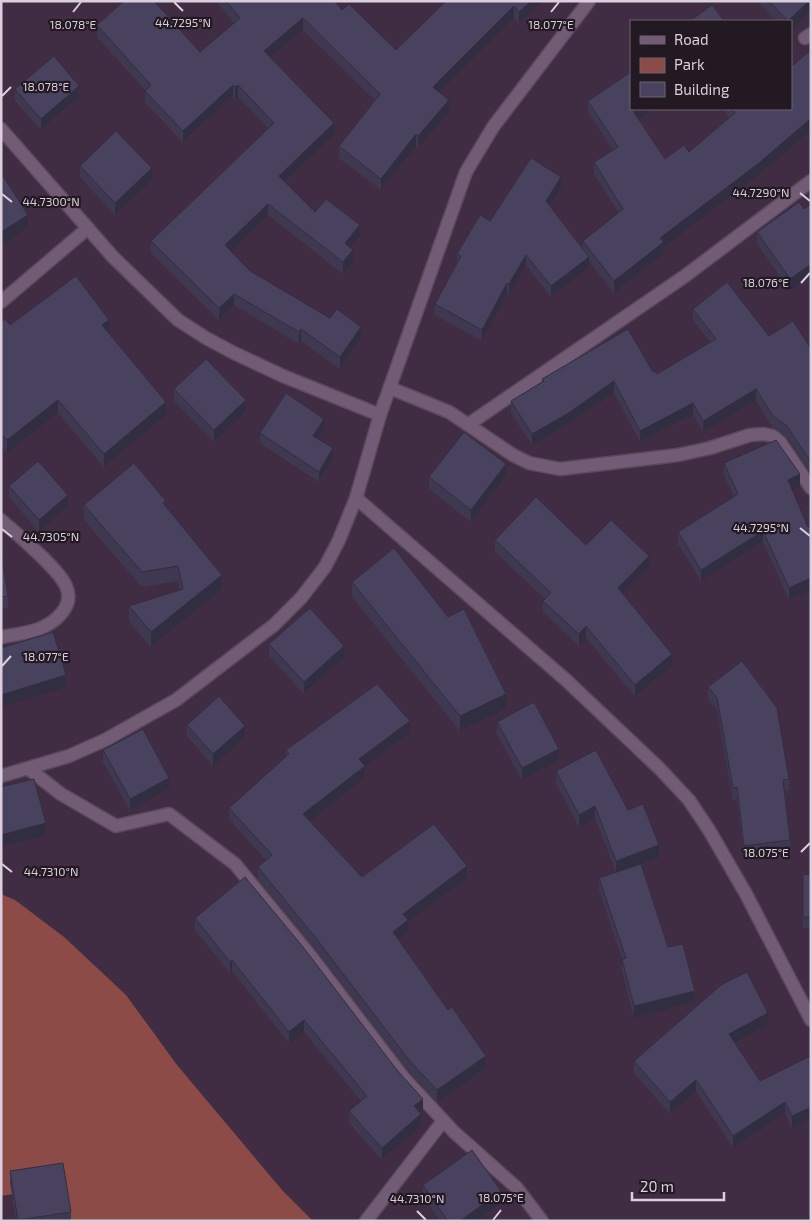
<svg xmlns="http://www.w3.org/2000/svg" width="812" height="1222" viewBox="0 0 812 1222" font-family="'Exo 2',sans-serif">
  <rect width="100%" height="100%" fill="#412d43"/>
  <polygon fill="#8c4b47" points="1,894 15,900 64,937 126,995 177,1065 282,1190 313,1221 53,1221 20,1193 1,1196"/>
  <g fill="none" stroke-linecap="round" stroke-linejoin="round">
    <g stroke="#5a495b" stroke-width="15">
      <g id="minor">
        <polyline points="805,38 811,34"/>
        <polyline points="1,129 113,257 178,320 206,338 234,353 283,376 380,415"/>
        <polyline points="1,302 88,228"/>
        <polyline points="390,388 449,412 513,455 529,463 560,469 678,455 710,448 750,435 764,434 773,436 780,442 811,488"/>
        <polyline points="469,424 685,276 811,181"/>
        <polyline points="356,498 566,680 660,769 689,800 709,830 746,894 811,1020"/>
        <path d="M1,520C17,534 58,568 66,586C75,606 56,622 39,629C27,633 13,635 1,637"/>
        <polyline points="29,769 61,794 116,826 169,814 235,864 309,954 403,1077 454,1132 517,1188 542,1221"/>
        <polyline points="1,776 69,756 105,740 176,700 274,625 301,598 325,567 339,540 356,498 380,415 466,172 493,127 589,1"/>
        <polyline points="366,1221 443,1121"/>
      </g>
    </g>
    <use href="#minor" stroke="#725c75" stroke-width="12"/>
  </g>
  <g fill="#3e3951">
    <polygon points="216,1 335,1 342,10 396,50 446,1 543,1 519,23 514,18 439,92 449,112 418,148 416,146 381,190 339,158 339,146 375,100 303,30 270,57 334,135 285,182 315,212 360,236 350,248 353,262 343,274 268,215 230,251 250,271 361,338 340,369 301,341 299,344 234,305 219,320 151,253 151,241 268,128 238,97 235,99 233,96 183,142 145,103 145,90 97,37 97,25 200,52 234,23"/>
    <polygon points="757,1 811,1 791,21 776,21"/>
    <polygon points="811,50 811,134 809,132 759,175 664,247 664,253 614,293 589,261 589,268 551,297 526,265 509,295 507,294 482,341 435,315 435,304 457,262 457,254 490,221 561,188 550,206 583,248 583,241 619,213 594,174 594,162 613,150 588,112 588,101 631,109 655,109 639,119 665,159 689,152 729,118 723,109 791,109"/>
    <polygon points="15,89 79,97 41,130 15,101"/>
    <polygon points="80,166 152,180 115,215 80,177"/>
    <polygon points="811,204 811,276 790,290 757,244 757,232 804,209"/>
    <polygon points="693,309 769,336 811,349 811,473 787,437 773,428 756,400 703,432 693,414 640,442 614,393 567,425 532,445 511,413 511,401 542,382 542,379 653,372 657,374 710,342 693,320"/>
    <polygon points="1,322 10,325 109,333 166,415 104,467 58,413 7,453 1,446"/>
    <polygon points="174,389 246,412 214,442 174,401"/>
    <polygon points="324,429 318,439 333,458 319,482 260,443 260,433"/>
    <polygon points="724,463 800,486 792,489 789,600 763,542 701,581 678,544 678,532 734,497 724,475"/>
    <polygon points="506,476 471,522 429,489 429,477"/>
    <polygon points="9,486 68,507 39,532 9,497"/>
    <polygon points="84,505 166,507 222,589 151,647 129,621 129,606 180,590 178,581 142,587 84,520"/>
    <polygon points="495,540 586,545 649,568 623,594 672,666 635,696 586,638 579,646 543,612 543,601 545,599 495,552"/>
    <polygon points="1,553 8,596 8,608 1,609"/>
    <polygon points="352,582 506,709 460,731 352,597"/>
    <polygon points="269,644 344,658 304,694 269,656"/>
    <polygon points="708,687 789,779 789,790 784,791 790,840 790,852 744,857 737,799 733,800 717,710 708,699"/>
    <polygon points="497,722 559,760 522,780 497,734"/>
    <polygon points="187,725 245,738 213,766 187,736"/>
    <polygon points="410,733 365,766 365,778 309,821 362,877 467,878 408,922 408,932 398,939 486,1068 437,1102 409,1072 315,949 258,879 258,867 266,860 229,819 229,808 286,756 286,750"/>
    <polygon points="103,750 169,789 130,810 103,762"/>
    <polygon points="556,771 659,857 631,867 668,947 695,1002 634,1018 622,971 622,959 599,889 599,878 616,872 595,818 579,827 556,783"/>
    <polygon points="803,874 811,875 811,928 803,928"/>
    <polygon points="195,918 423,1111 420,1113 421,1126 382,1160 349,1123 349,1111 361,1101 304,1032 289,1043 232,971 230,973 195,930"/>
    <polygon points="768,1025 735,1043 760,1081 811,1058 811,1118 792,1128 785,1114 733,1148 696,1091 670,1114 634,1073 634,1061"/>
    <polygon points="10,1171 71,1212 71,1221 16,1221 10,1183"/>
    <polygon points="423,1185 501,1203 477,1221 440,1221 423,1196"/>
  </g>
  <g fill="#322e42">
    <polygon points="531,1 543,1 519,23 519,12"/>
    <polygon points="809,1 811,1 811,11 791,30 791,21 788,21"/>
    <polygon points="514,6 514,18 433,98 433,87"/>
    <polygon points="303,18 303,30 264,62 264,51"/>
    <polygon points="233,85 233,96 183,142 183,131"/>
    <polygon points="238,85 238,97 235,99 235,87"/>
    <polygon points="79,86 79,97 41,130 41,119"/>
    <polygon points="449,100 449,112 418,148 418,136"/>
    <polygon points="637,109 655,109 633,123 633,111"/>
    <polygon points="809,120 809,132 759,175 664,247 664,253 614,293 614,281 660,238"/>
    <polygon points="334,123 334,135 279,187 279,176"/>
    <polygon points="416,134 416,146 381,190 381,179"/>
    <polygon points="152,168 152,180 115,215 115,203"/>
    <polygon points="561,177 561,188 546,212 546,201"/>
    <polygon points="268,204 268,215 225,257 225,245"/>
    <polygon points="28,215 28,228 1,245 1,232"/>
    <polygon points="360,225 360,236 345,254 345,243"/>
    <polygon points="353,250 353,262 343,274 343,262"/>
    <polygon points="526,255 526,265 509,295 509,284"/>
    <polygon points="589,257 589,268 551,297 551,286"/>
    <polygon points="811,264 811,276 790,290 790,279"/>
    <polygon points="507,283 507,294 482,341 482,330"/>
    <polygon points="234,294 234,305 219,320 219,308"/>
    <polygon points="109,320 109,333 102,325"/>
    <polygon points="361,327 361,338 340,369 340,357"/>
    <polygon points="301,329 301,341 299,344 299,332"/>
    <polygon points="614,381 614,393 567,425 532,445 532,434"/>
    <polygon points="756,389 756,400 703,432 703,421"/>
    <polygon points="58,400 58,413 7,453 7,440"/>
    <polygon points="246,400 246,412 214,442 214,430"/>
    <polygon points="166,402 166,415 104,467 104,454"/>
    <polygon points="693,403 693,414 640,442 640,431"/>
    <polygon points="324,419 324,429 313,447 313,436"/>
    <polygon points="333,448 333,458 319,482 319,472"/>
    <polygon points="506,464 506,476 471,522 471,510"/>
    <polygon points="800,474 800,486 788,492 788,480"/>
    <polygon points="68,495 68,507 39,532 39,520"/>
    <polygon points="763,531 763,542 701,581 701,570"/>
    <polygon points="649,556 649,568 618,599 618,588"/>
    <polygon points="222,575 222,589 151,647 151,632"/>
    <polygon points="811,578 811,590 789,600 789,588"/>
    <polygon points="586,626 586,638 579,646 579,634"/>
    <polygon points="344,646 344,658 304,694 304,682"/>
    <polygon points="672,654 672,666 635,696 635,685"/>
    <polygon points="66,675 66,687 1,707 1,695"/>
    <polygon points="506,694 506,709 460,731 460,716"/>
    <polygon points="410,721 410,733 365,766 365,778 303,826 303,814 359,759"/>
    <polygon points="245,726 245,738 213,766 213,754"/>
    <polygon points="559,749 559,760 522,780 522,768"/>
    <polygon points="169,778 169,789 130,810 130,799"/>
    <polygon points="595,806 595,818 579,827 579,815"/>
    <polygon points="46,823 46,835 1,847 1,835"/>
    <polygon points="659,845 659,857 616,873 616,861"/>
    <polygon points="467,866 467,878 408,922 408,932 393,944 393,932 403,914"/>
    <polygon points="232,960 232,971 230,973 230,962"/>
    <polygon points="695,991 695,1002 634,1018 634,1006"/>
    <polygon points="768,1013 768,1025 729,1046 729,1034"/>
    <polygon points="304,1020 304,1032 289,1043 289,1032"/>
    <polygon points="486,1056 486,1068 437,1102 437,1090"/>
    <polygon points="696,1080 696,1091 670,1114 670,1102"/>
    <polygon points="423,1099 423,1111 414,1118 414,1106"/>
    <polygon points="785,1102 785,1114 733,1148 733,1136"/>
    <polygon points="811,1107 811,1118 792,1128 792,1116"/>
    <polygon points="421,1114 421,1126 382,1160 382,1148"/>
    <polygon points="501,1191 501,1203 477,1221 460,1221"/>
  </g>
  <g fill="#48425e" stroke="#322e42">
    <polygon points="124,1 154,1 200,52 240,18 226,1 335,1 342,10 349,4 396,50 446,1 531,1 519,12 514,6 433,87 449,100 418,136 416,134 381,179 339,146 380,94 303,18 264,51 334,123 279,176 315,212 326,199 360,225 345,243 353,250 343,262 268,204 225,245 250,271 330,318 337,309 361,327 340,357 301,329 299,332 234,294 219,308 151,241 274,123 238,85 235,87 233,85 183,131 145,91 151,85 97,25"/>
    <polygon points="769,1 809,1 788,21"/>
    <polygon points="712,5 724,21 690,21"/>
    <polygon points="811,50 811,123 809,120 759,163 660,238 664,242 614,281 583,241 623,209 594,162 618,147 588,101 631,72 631,109 637,109 633,111 665,159 684,145 689,152 735,113 732,109 791,109 791,67"/>
    <polygon points="54,56 79,86 41,119 15,89"/>
    <polygon points="116,131 152,168 115,203 80,166"/>
    <polygon points="531,158 561,177 546,201 589,257 551,286 526,255 509,284 507,283 482,330 435,304 461,256 457,254 480,215 490,221"/>
    <polygon points="1,173 28,215 1,232"/>
    <polygon points="799,202 804,209 811,204 811,264 790,279 757,232"/>
    <polygon points="76,276 109,320 102,325 166,402 104,454 58,400 7,440 1,434 1,322 5,319 10,325"/>
    <polygon points="727,282 769,336 793,321 811,349 811,462 787,426 773,416 756,389 703,421 693,403 640,431 614,381 567,414 532,434 511,401 544,381 542,379 628,329 653,372 655,371 657,374 716,339 693,309"/>
    <polygon points="206,359 246,400 214,430 174,389"/>
    <polygon points="286,393 324,419 313,436 333,448 319,472 260,433"/>
    <polygon points="464,432 506,464 471,510 429,477"/>
    <polygon points="776,440 800,474 788,480 808,527 811,526 811,578 789,588 763,531 701,570 678,532 738,494 724,463"/>
    <polygon points="38,461 68,495 39,520 9,486"/>
    <polygon points="134,463 166,501 163,503 222,575 151,632 129,606 183,589 178,566 142,572 84,505"/>
    <polygon points="536,497 586,545 611,520 649,556 618,588 672,654 635,685 586,626 579,634 543,601 551,593 495,540"/>
    <polygon points="394,548 448,617 464,609 506,694 460,716 352,582"/>
    <polygon points="1,553 8,596 1,597"/>
    <polygon points="310,608 344,646 304,682 269,644"/>
    <polygon points="53,632 66,675 1,695 1,648"/>
    <polygon points="742,661 777,708 789,779 783,780 790,840 744,846 737,787 733,788 717,698 708,687"/>
    <polygon points="377,684 410,721 359,759 365,766 303,814 362,877 434,824 467,866 403,914 408,920 393,932 448,1010 452,1007 486,1056 437,1090 409,1060 315,937 258,867 272,855 229,808 289,754 286,750"/>
    <polygon points="219,696 245,726 213,754 187,725"/>
    <polygon points="534,702 559,749 522,768 497,722"/>
    <polygon points="143,729 169,778 130,799 103,750"/>
    <polygon points="596,750 628,810 643,804 659,845 616,861 595,806 579,815 556,771"/>
    <polygon points="34,779 46,823 1,835 1,787"/>
    <polygon points="641,864 668,947 683,944 695,991 634,1006 622,959 626,958 599,878"/>
    <polygon points="803,874 811,875 811,917 803,917"/>
    <polygon points="245,877 303,947 397,1070 423,1099 414,1106 421,1114 382,1148 349,1111 367,1096 304,1020 289,1032 232,960 230,962 195,918"/>
    <polygon points="747,972 768,1013 729,1034 760,1081 810,1056 811,1058 811,1107 792,1116 785,1102 733,1136 696,1080 670,1102 634,1061 721,985"/>
    <polygon points="472,1150 501,1191 460,1221 448,1221 423,1185"/>
    <polygon points="63,1163 71,1212 18,1220 10,1171"/>
  </g>
  <path fill="none" stroke="#dccfdd" stroke-width="2" d="M174,2L183,11M73,12L81,2M551,12L559,2M2,96L11,87M800,193L810,201M2,194L12,202M801,283L810,273M800,528L810,536M2,529L12,537M2,666L11,656M801,852L810,843M2,864L12,872M417,1211L426,1220M493,1220L501,1210"/>
  <g font-size="12" text-anchor="middle" fill="#dccfdd" stroke="#221923" stroke-width="4.5" stroke-linejoin="round" paint-order="stroke">
    <text x="183" y="27">44.7295°N</text>
    <text x="73" y="29">18.078°E</text>
    <text x="551" y="29">18.077°E</text>
    <text x="46" y="91">18.078°E</text>
    <text x="761" y="197">44.7290°N</text>
    <text x="51" y="206">44.7300°N</text>
    <text x="766" y="287">18.076°E</text>
    <text x="761" y="532">44.7295°N</text>
    <text x="51" y="541">44.7305°N</text>
    <text x="46" y="661">18.077°E</text>
    <text x="766" y="857">18.075°E</text>
    <text x="51" y="876">44.7310°N</text>
    <text x="501" y="1202">18.075°E</text>
    <text x="417" y="1203">44.7310°N</text>
  </g>
  <rect width="812" height="1222" fill="none" stroke="#dccfdd" stroke-width="5"/>
  <rect x="630" y="20" width="162" height="90" fill="#221923" stroke="#6c626d"/>
  <rect x="640" y="36" width="25" height="8" fill="#725c75" stroke="#6c626d"/>
  <text x="674" y="45" font-size="15" fill="#dccfdd">Road</text>
  <rect x="640" y="58" width="25" height="15" fill="#8c4b47" stroke="#6c626d"/>
  <text x="674" y="70" font-size="15" fill="#dccfdd">Park</text>
  <rect x="640" y="82" width="25" height="15" fill="#48425e" stroke="#6c626d"/>
  <text x="674" y="95" font-size="15" fill="#dccfdd">Building</text>
  <path d="M632 1192v8h92v-8" fill="none" stroke="#dccfdd" stroke-width="2.5"/>
  <text x="640" y="1192" font-size="15" fill="#dccfdd" stroke="#221923" stroke-width="4" paint-order="stroke">20 m</text>
</svg>
